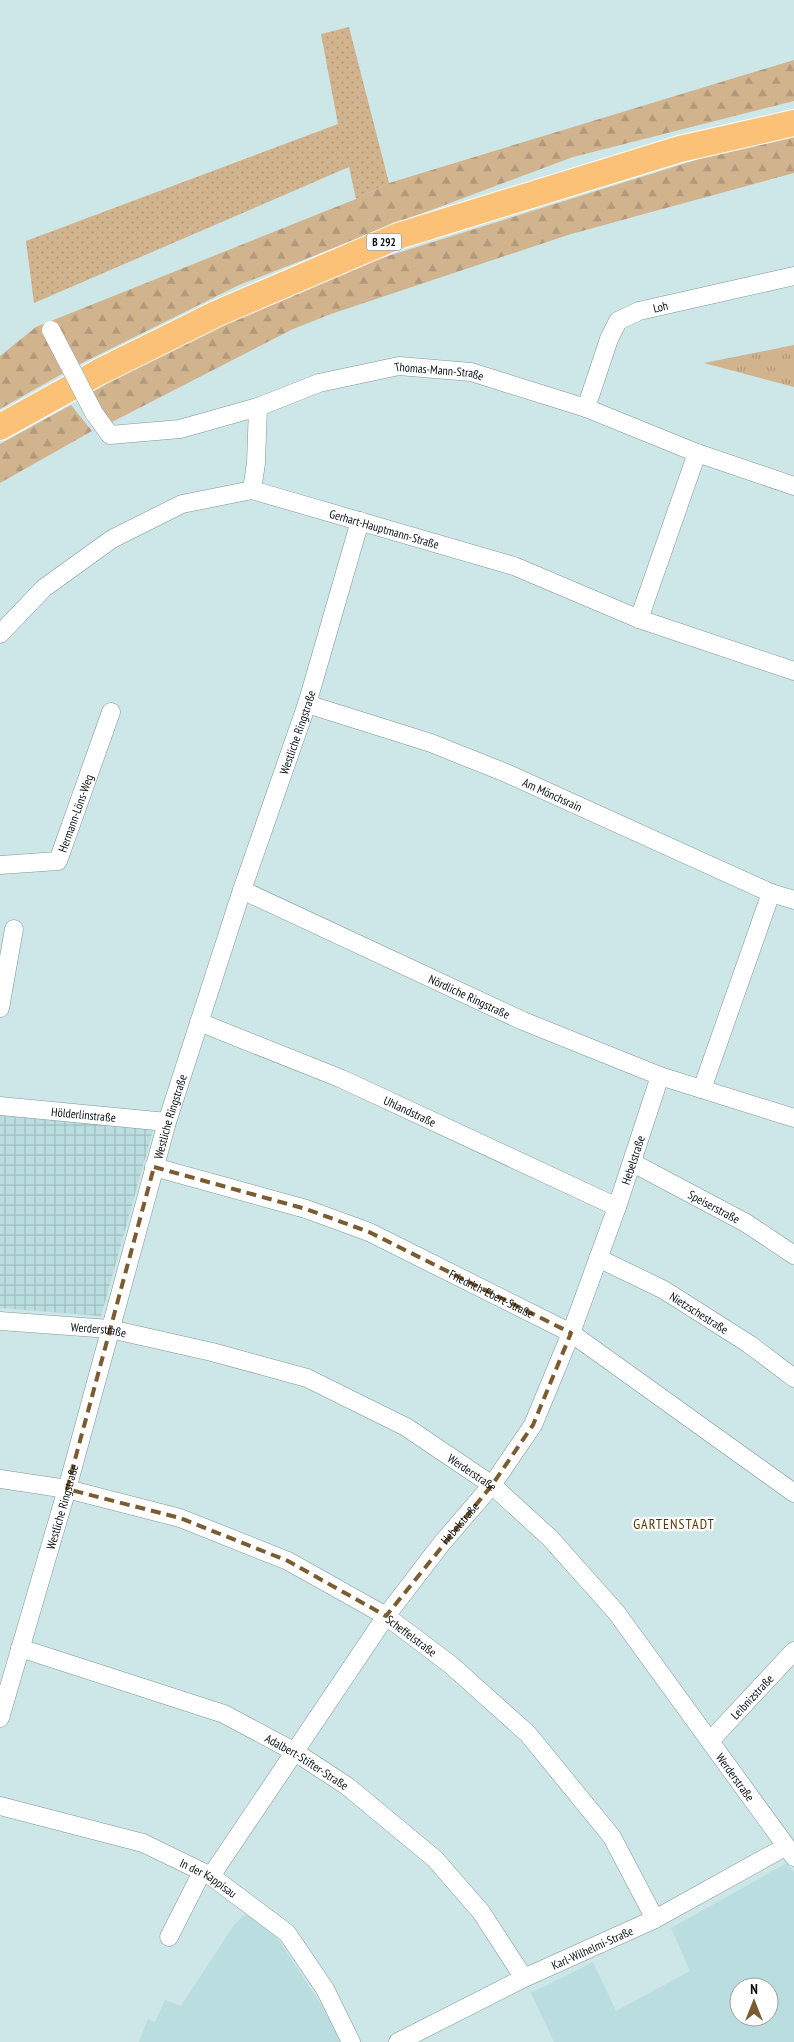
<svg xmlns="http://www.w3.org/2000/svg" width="794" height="2042" viewBox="0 0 794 2042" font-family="'PT Sans Narrow',sans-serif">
  <defs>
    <pattern id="industrial-grid" width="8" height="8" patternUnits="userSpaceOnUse" patternTransform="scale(1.25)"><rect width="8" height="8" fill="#badddf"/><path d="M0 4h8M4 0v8" fill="none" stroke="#9fbdbe"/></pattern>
    <pattern id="grass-dots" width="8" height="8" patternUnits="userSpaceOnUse" patternTransform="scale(1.25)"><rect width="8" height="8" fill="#d1b38e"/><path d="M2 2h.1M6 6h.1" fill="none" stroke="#b2997a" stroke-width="1.8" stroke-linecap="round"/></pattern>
    <pattern id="forest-firs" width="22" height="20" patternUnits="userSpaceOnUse" patternTransform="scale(1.25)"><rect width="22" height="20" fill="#d1b38e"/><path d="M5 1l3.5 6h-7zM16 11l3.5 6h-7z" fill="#b2997a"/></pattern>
    <pattern id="park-tufts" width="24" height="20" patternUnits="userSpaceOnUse" patternTransform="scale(1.25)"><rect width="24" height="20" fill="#d1b38e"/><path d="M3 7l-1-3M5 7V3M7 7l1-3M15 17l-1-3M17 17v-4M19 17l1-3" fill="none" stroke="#b2997a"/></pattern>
  </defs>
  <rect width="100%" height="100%" fill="#cde6e7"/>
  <g fill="#badddf" fill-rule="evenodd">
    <path d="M787,1863L794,1872V2042H554L531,1993L593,1962L616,2011L690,1971L671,1928ZM739,1987H769V2017H739Z"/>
    <polygon points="246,1913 276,1936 332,2021 341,2042 139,2042 148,2019 155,2022 165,2000 181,2006 234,1925"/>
  </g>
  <polygon fill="url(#industrial-grid)" points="0,1115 153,1130 101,1316 0,1308"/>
  <polygon fill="url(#grass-dots)" points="349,27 389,183 356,199 349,167 34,303 26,241 338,124 321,34"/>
  <g fill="url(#forest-firs)">
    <polygon points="794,60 794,101 573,157 418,215 239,285 74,367 0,409 0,356 36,327 356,199 389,183"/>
    <polygon points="794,134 794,173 571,234 331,314 293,329 110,423 90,389 184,342 343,270 728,150"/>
    <polygon points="71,405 92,431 0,483 0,444"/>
  </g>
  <polygon fill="url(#park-tufts)" points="794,345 794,387 704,363"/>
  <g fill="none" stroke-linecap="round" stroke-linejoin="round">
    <g stroke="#7f9697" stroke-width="19">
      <g id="minor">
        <path id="s1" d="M586,408L609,339L618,321L639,311L794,276"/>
        <polyline points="94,413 110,435 180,429 258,407"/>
        <path id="s2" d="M252,490L256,463L258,407L319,383L399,366L471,372L586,408L697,453L794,486"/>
        <polyline points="639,619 697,453"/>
        <path id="s3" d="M0,634L44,588L112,539L182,504L252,490L514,566L639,619L794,671"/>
        <path id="s4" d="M307,704L431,743L506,773L771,893L794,900"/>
        <path id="s5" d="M0,865L58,861L111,712"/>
        <path id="s6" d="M242,890L523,1021L660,1076L794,1118"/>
        <polyline points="0,1008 14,929"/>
        <path id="s7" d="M199,1022L342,1079L617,1207"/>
        <polyline points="702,1089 771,893"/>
        <path id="s8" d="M0,1106L167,1122"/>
        <path id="s9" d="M633,1163L746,1223L794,1255"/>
        <path id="s10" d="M154,1167L306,1209L369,1232L571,1333L794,1493"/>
        <path id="s11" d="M598,1258L664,1290L749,1344L794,1378"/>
        <path id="s12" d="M0,1321L110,1329L212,1352L307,1378L406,1427L492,1485L550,1538L616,1612L794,1857"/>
        <path id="s13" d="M0,1479L67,1489L180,1518L288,1561L386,1616L451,1665L528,1734L612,1837L655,1919"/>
        <path id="s14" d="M20,1648L224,1714L295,1752L347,1786L435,1859L481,1912L524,1978"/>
        <path id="s15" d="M0,1718L67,1489L167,1122L242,890L307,704L360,521"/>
        <path id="s16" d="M710,1741L794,1651"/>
        <path id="s17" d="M0,1806L143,1843L211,1876L287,1933L325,1989L351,2042"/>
        <path id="s18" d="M211,1876L386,1616L442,1543L492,1485L533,1425L571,1333L617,1207L660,1076"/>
        <polyline points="169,1937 202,1872"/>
        <path id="s19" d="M398,2042L524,1978L655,1919L785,1847"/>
      </g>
    </g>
    <g stroke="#fff" stroke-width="28">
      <polyline id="highway" points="0,427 99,372 218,313 398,236 680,149 794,123"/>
    </g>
    <use href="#minor" stroke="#fff" stroke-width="18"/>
    <use href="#highway" stroke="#fbc277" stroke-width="26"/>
    <g stroke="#7f9697" stroke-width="19" stroke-linecap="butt">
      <polyline id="minor-bridge" points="51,330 94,413"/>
    </g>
    <use href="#minor-bridge" stroke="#fff" stroke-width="18"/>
  </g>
  <path fill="none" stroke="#7b5b31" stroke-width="4" stroke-dasharray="10 6" stroke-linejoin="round" d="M154,1167L306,1209L369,1232L571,1333L533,1425L492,1485L386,1616L288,1561L180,1518L67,1489Z"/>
  <g text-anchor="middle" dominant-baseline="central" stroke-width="4.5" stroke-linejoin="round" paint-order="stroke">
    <rect fill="#fff" stroke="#53595a" stroke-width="1" x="366.5" y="233.5" width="35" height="17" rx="4"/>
    <g font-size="11" font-weight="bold" fill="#091213">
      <text x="384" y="242">B 292</text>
    </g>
    <g font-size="12" fill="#091213" stroke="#fff">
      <text stroke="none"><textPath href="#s1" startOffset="138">Loh</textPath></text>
      <text stroke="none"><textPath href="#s2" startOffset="271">Thomas-Mann-Straße</textPath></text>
      <text stroke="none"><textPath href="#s3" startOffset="435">Gerhart-Hauptmann-Straße</textPath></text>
      <text stroke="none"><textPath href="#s15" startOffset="1030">Westliche Ringstraße</textPath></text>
      <text stroke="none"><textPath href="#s4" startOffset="262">Am Mönchsrain</textPath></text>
      <text stroke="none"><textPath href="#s5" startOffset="109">Hermann-Löns-Weg</textPath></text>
      <text stroke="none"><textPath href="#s6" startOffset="251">Nördliche Ringstraße</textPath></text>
      <text stroke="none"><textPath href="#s7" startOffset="229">Uhlandstraße</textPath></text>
      <text stroke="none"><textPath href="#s8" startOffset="84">Hölderlinstraße</textPath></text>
      <text stroke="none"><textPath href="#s15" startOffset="625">Westliche Ringstraße</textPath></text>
      <text stroke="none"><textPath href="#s18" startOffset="838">Hebelstraße</textPath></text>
      <text stroke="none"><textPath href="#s9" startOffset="92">Speiserstraße</textPath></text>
      <text stroke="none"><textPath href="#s10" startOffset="362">Friedrich-Ebert-Straße</textPath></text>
      <text stroke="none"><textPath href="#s11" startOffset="115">Nietzschestraße</textPath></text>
      <text stroke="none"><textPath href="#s12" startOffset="99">Werderstraße</textPath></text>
      <text stroke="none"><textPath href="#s12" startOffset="504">Werderstraße</textPath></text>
      <text stroke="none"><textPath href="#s15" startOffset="220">Westliche Ringstraße</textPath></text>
      <text stroke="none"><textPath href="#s18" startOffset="432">Hebelstraße</textPath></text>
      <text stroke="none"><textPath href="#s13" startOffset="445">Scheffelstraße</textPath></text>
      <text stroke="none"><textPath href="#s16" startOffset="61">Leibnizstraße</textPath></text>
      <text stroke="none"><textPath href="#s14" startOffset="310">Adalbert-Stifter-Straße</textPath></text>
      <text stroke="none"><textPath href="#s12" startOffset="909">Werderstraße</textPath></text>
      <text stroke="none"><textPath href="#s17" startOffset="222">In der Kappisau</textPath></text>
      <text stroke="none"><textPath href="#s19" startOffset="216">Karl-Wilhelmi-Straße</textPath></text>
    </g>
    <g font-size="14" letter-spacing="1" fill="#593800" stroke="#fff">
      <text x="674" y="1524">GARTENSTADT</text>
    </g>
  </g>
  <g transform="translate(754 2002)"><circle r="24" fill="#ffffff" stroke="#9da0a1"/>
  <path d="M0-4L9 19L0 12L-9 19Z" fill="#7b5b31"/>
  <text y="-8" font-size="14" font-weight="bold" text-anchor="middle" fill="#091213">N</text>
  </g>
</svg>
